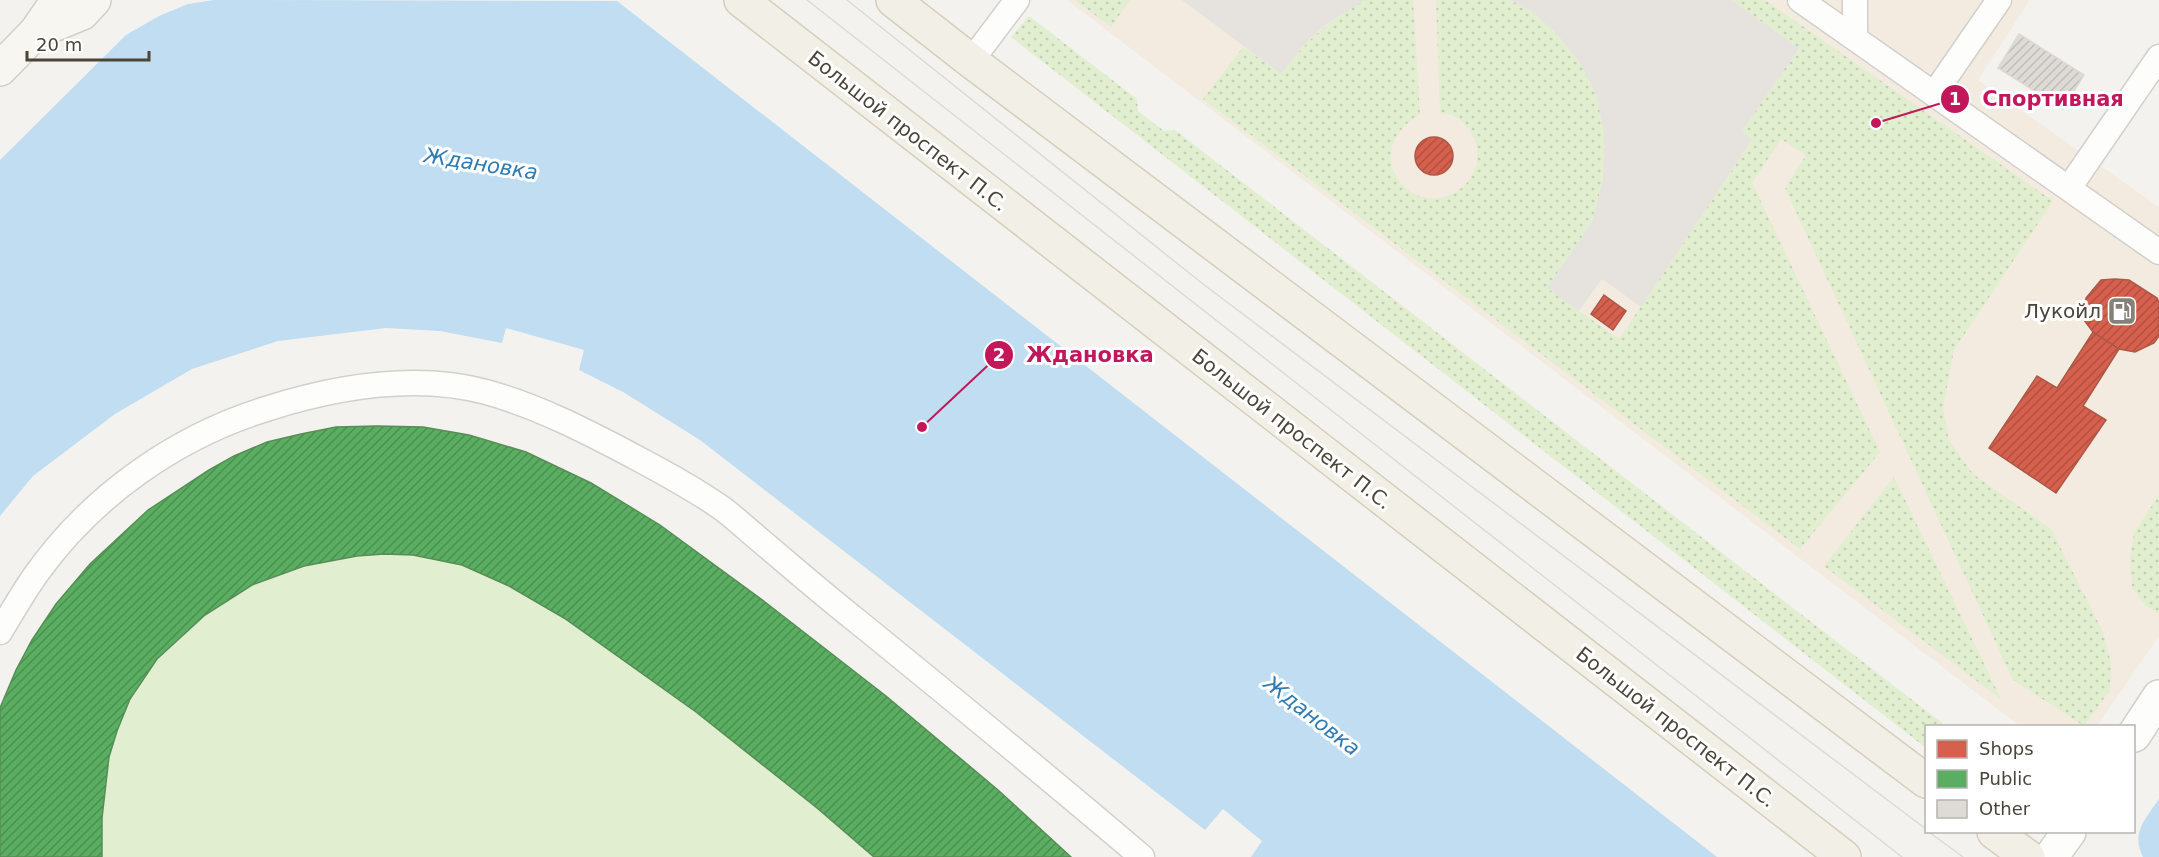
<svg xmlns="http://www.w3.org/2000/svg" width="2159" height="857" viewBox="0 0 2159 857" font-family="'DejaVu Sans',sans-serif">
  <defs>
    <pattern id="grass-dots" width="8" height="8" patternUnits="userSpaceOnUse" patternTransform="scale(1.5)"><rect width="8" height="8" fill="#e1eecf"/><path d="M2 2h.1M6 6h.1" fill="none" stroke="#c3cdb2" stroke-width="1.8" stroke-linecap="round"/></pattern>
    <pattern id="shops-hatch" width="6" height="6" patternUnits="userSpaceOnUse" patternTransform="scale(1.5)"><rect width="6" height="6" fill="#d6604d"/><path d="M-1 1l2-2M0 6l6-6M5 7l2-2" fill="none" stroke="#b05141"/></pattern>
    <pattern id="public-hatch" width="6" height="6" patternUnits="userSpaceOnUse" patternTransform="scale(1.5)"><rect width="6" height="6" fill="#5aae61"/><path d="M-1 1l2-2M0 6l6-6M5 7l2-2" fill="none" stroke="#4c8f51"/></pattern>
    <pattern id="building-hatch" width="6" height="6" patternUnits="userSpaceOnUse" patternTransform="scale(1.5)"><rect width="6" height="6" fill="#dedbd6"/><path d="M-1 1l2-2M0 6l6-6M5 7l2-2" fill="none" stroke="#c0bdb8"/></pattern>
  </defs>
  <rect width="100%" height="100%" fill="#f4f2ee"/>
  <polygon fill="#f3ebdf" points="1067,0 2030,0 1978,80 2159,207 2159,636 2097,726 2020,726"/>
  <g fill="url(#grass-dots)">
    <polygon points="1075,0 1130,0 1111,27"/>
    <path d="M1365,0H1413L1420,114C1353,154 1416,228 1464,186C1474,177 1479,161 1477,148C1476,138 1466,124 1457,118C1452,115 1445,114 1440,113L1436,0H1510L1531,11L1556,33L1580,63L1597,96L1604,135L1603,180L1592,222L1547,288L1619,339L1752,140L1741,132L1798,48L1731,0H1765L2053,201L1954,350L1943,408L1949,441L1973,474L2051,529L2103,632L2111,663L2110,690L2084,726L2013,680L1785,188L1806,155L1781,139L1752,183L1880,452L1800,549L1203,99L1243,47L1281,74C1308,39 1326,22 1365,0Z"/>
    <polygon points="1029,16 1137,99 1138,111 1164,131 1175,130 1946,726 1926,726 1926,748 1011,37"/>
    <polygon points="1894,477 2001,699 1824,566"/>
    <polygon points="2159,495 2159,613 2146,606 2132,588 2130,561 2134,533"/>
  </g>
  <path fill="#e1eecf" d="M377,426C428,427 480,433 527,453C608,486 677,537 746,588C860,672 967,761 1071,857H0V708L16,670L32,640L56,604L90,564L148,510L209,470L234,456L301,434L336,427Z"/>
  <g fill="#e6e3df">
    <polygon points="1182,0 1365,0 1325,25 1303,46 1281,74"/>
    <polygon points="1510,0 1731,0 1799,48 1742,131 1752,140 1641,307 1602,279 1579,311 1547,288 1592,222 1603,180 1604,135 1597,96 1580,63 1556,33 1531,11"/>
  </g>
  <g fill="#c0ddf1">
    <polygon points="214,0 617,1 1717,857 1251,857 1262,841 1223,809 1205,830 700,440 623,392 579,370 584,350 506,328 502,343 440,331 386,328 278,341 192,369 115,414 33,476 0,516 0,160 126,35 159,16 188,4"/>
    <path d="M2159,799V857H2143C2131,832 2145,820 2159,799Z"/>
  </g>
  <g fill="url(#shops-hatch)" stroke="#ac5847" stroke-width="1.5">
    <circle cx="1434" cy="156" r="19"/>
    <polygon points="2115,279 2129,280 2157,298 2159,302 2159,336 2154,343 2135,352 2119,349 2105,342 2093,332 2084,320 2086,298 2101,280"/>
    <polygon points="1604,295 1626,311 1613,330 1591,314"/>
    <polygon points="2093,332 2119,349 2083,406 2106,420 2056,493 1989,448 2037,376 2057,388"/>
  </g>
  <polygon fill="url(#public-hatch)" stroke="#568e55" stroke-width="1.5" points="377,426 423,427 469,435 526,452 591,483 660,525 765,602 886,696 998,790 1071,857 874,857 817,808 696,712 564,618 509,586 462,565 413,555 384,554 357,556 304,566 252,585 205,615 157,659 130,699 117,731 109,757 102,818 102,857 0,857 0,708 16,670 32,640 56,604 90,564 148,510 209,470 234,456 267,442 301,434 336,427"/>
  <polygon fill="url(#building-hatch)" stroke="#dcd9d4" stroke-width="1.5" points="2019,34 2084,75 2063,109 1998,68"/>
  <g fill="none" stroke-linecap="round" stroke-linejoin="round">
    <g stroke="#d2d0cb" stroke-width="27">
      <g id="service">
        <polyline points="1800,0 2159,252"/>
        <polyline points="1855,37 1855,0"/>
        <polyline points="971,61 1017,0"/>
        <polyline points="1934,94 1999,0"/>
        <polyline points="2069,188 2159,57"/>
        <path d="M0,632C12,612 24,591 37,573C93,495 176,437 266,409C335,387 414,373 486,392C537,406 586,431 633,456C663,472 695,489 723,509C736,519 748,530 761,541C793,568 824,595 857,621C953,699 1048,777 1142,857"/>
      </g>
    </g>
    <g stroke="#d2d0cb" stroke-width="36">
      <g id="minor">
        <polyline points="2134,735 2159,697"/>
        <polyline points="2051,857 2069,832"/>
      </g>
    </g>
    <g stroke="#d3cfc5" stroke-width="36">
      <g id="secondary">
        <polyline points="36,32 82,13 94,0"/>
        <polyline points="0,69 36,32 58,0"/>
      </g>
    </g>
    <g stroke="#d6cebb" stroke-width="36">
      <g id="primary">
        <polyline points="741,0 1844,857"/>
        <polyline points="893,0 971,61 1926,781"/>
        <polyline points="1994,832 2028,857"/>
      </g>
    </g>
    <use href="#service" stroke="#fdfdfc" stroke-width="24"/>
    <use href="#minor" stroke="#fdfdfc" stroke-width="33"/>
    <use href="#secondary" stroke="#f7f6f1" stroke-width="33"/>
    <use href="#primary" stroke="#f2efe6" stroke-width="33"/>
    <g stroke="#dbdbda" stroke-width="1.5">
      <polyline points="807,0 1902,857"/>
      <polyline points="847,0 1203,284 1926,829"/>
      <polyline points="1929,832 1963,857"/>
    </g>
  </g>
  <defs>
    <g id="fuel-square" transform="scale(1.5)"><rect x="-9" y="-9" width="18" height="18" rx="4" fill="#868178" stroke="#fff"/><path d="M-5.5-6h7V0h2V4h1.3V-2.5L3-4.5l.8-.8L6-3V5H2.5V1h-1V6h-7ZM-4.2-4.7v3.2H.2V-4.7Z" fill="#fff"/></g>
  </defs>
  <g fill-rule="evenodd">
    <use href="#fuel-square" x="2122" y="311"/>
  </g>
  <g text-anchor="middle" dominant-baseline="central" stroke-width="6" stroke-linejoin="round" paint-order="stroke">
    <g font-size="20" fill="#4b4439" stroke="#fff">
      <text transform="translate(908 131) rotate(38)">Большой проспект П.С.</text>
      <text transform="translate(1292 429) rotate(38)">Большой проспект П.С.</text>
      <text transform="translate(1676 727) rotate(38)">Большой проспект П.С.</text>
    </g>
    <g font-size="20" fill="#4b4439" stroke="#fff" text-anchor="end">
      <text x="2101" y="311">Лукойл</text>
    </g>
    <g font-size="21" font-style="italic" fill="#2e7ab2" stroke="#fff">
      <text transform="translate(481 164) rotate(9)">Ждановка</text>
      <text transform="translate(1312 716) rotate(38)">Ждановка</text>
    </g>
  </g>
  <path fill="none" stroke="#c2185b" stroke-width="2" d="M1876 123L1955 99M922 427L999 355"/>
  <g fill="#c2185b" stroke="#fff" stroke-width="2">
    <circle cx="1876" cy="123" r="6"/>
    <circle cx="922" cy="427" r="6"/>
    <circle cx="1955" cy="99" r="15"/>
    <circle cx="999" cy="355" r="15"/>
  </g>
  <g font-size="18" text-anchor="middle" font-weight="bold" fill="#fff">
    <text x="1955" y="105">1</text>
    <text x="999" y="361">2</text>
  </g>
  <g font-size="21" text-anchor="middle" font-weight="bold" fill="#c2185b" stroke="#fff" stroke-width="6" stroke-linejoin="round" paint-order="stroke">
    <text x="2053" y="106">Спортивная</text>
    <text x="1090" y="362">Ждановка</text>
  </g>
  <rect x="1925" y="725" width="210" height="108" fill="#ffffff" stroke="#b7b4b0" stroke-width="1.5"/>
  <rect x="1937" y="740" width="30" height="18" fill="#d6604d" stroke="#b7b4b0" stroke-width="1.5"/>
  <text x="1979" y="755" font-size="18" fill="#4b4439">Shops</text>
  <rect x="1937" y="770" width="30" height="18" fill="#5aae61" stroke="#b7b4b0" stroke-width="1.5"/>
  <text x="1979" y="785" font-size="18" fill="#4b4439">Public</text>
  <rect x="1937" y="800" width="30" height="18" fill="#dedbd6" stroke="#b7b4b0" stroke-width="1.5"/>
  <text x="1979" y="815" font-size="18" fill="#4b4439">Other</text>
  <path d="M27 51v9h122v-9" fill="none" stroke="#4b4439" stroke-width="3"/>
  <text x="36" y="51" font-size="18" fill="#4b4439" stroke="#ffffff" stroke-width="4.5" paint-order="stroke">20 m</text>
</svg>
